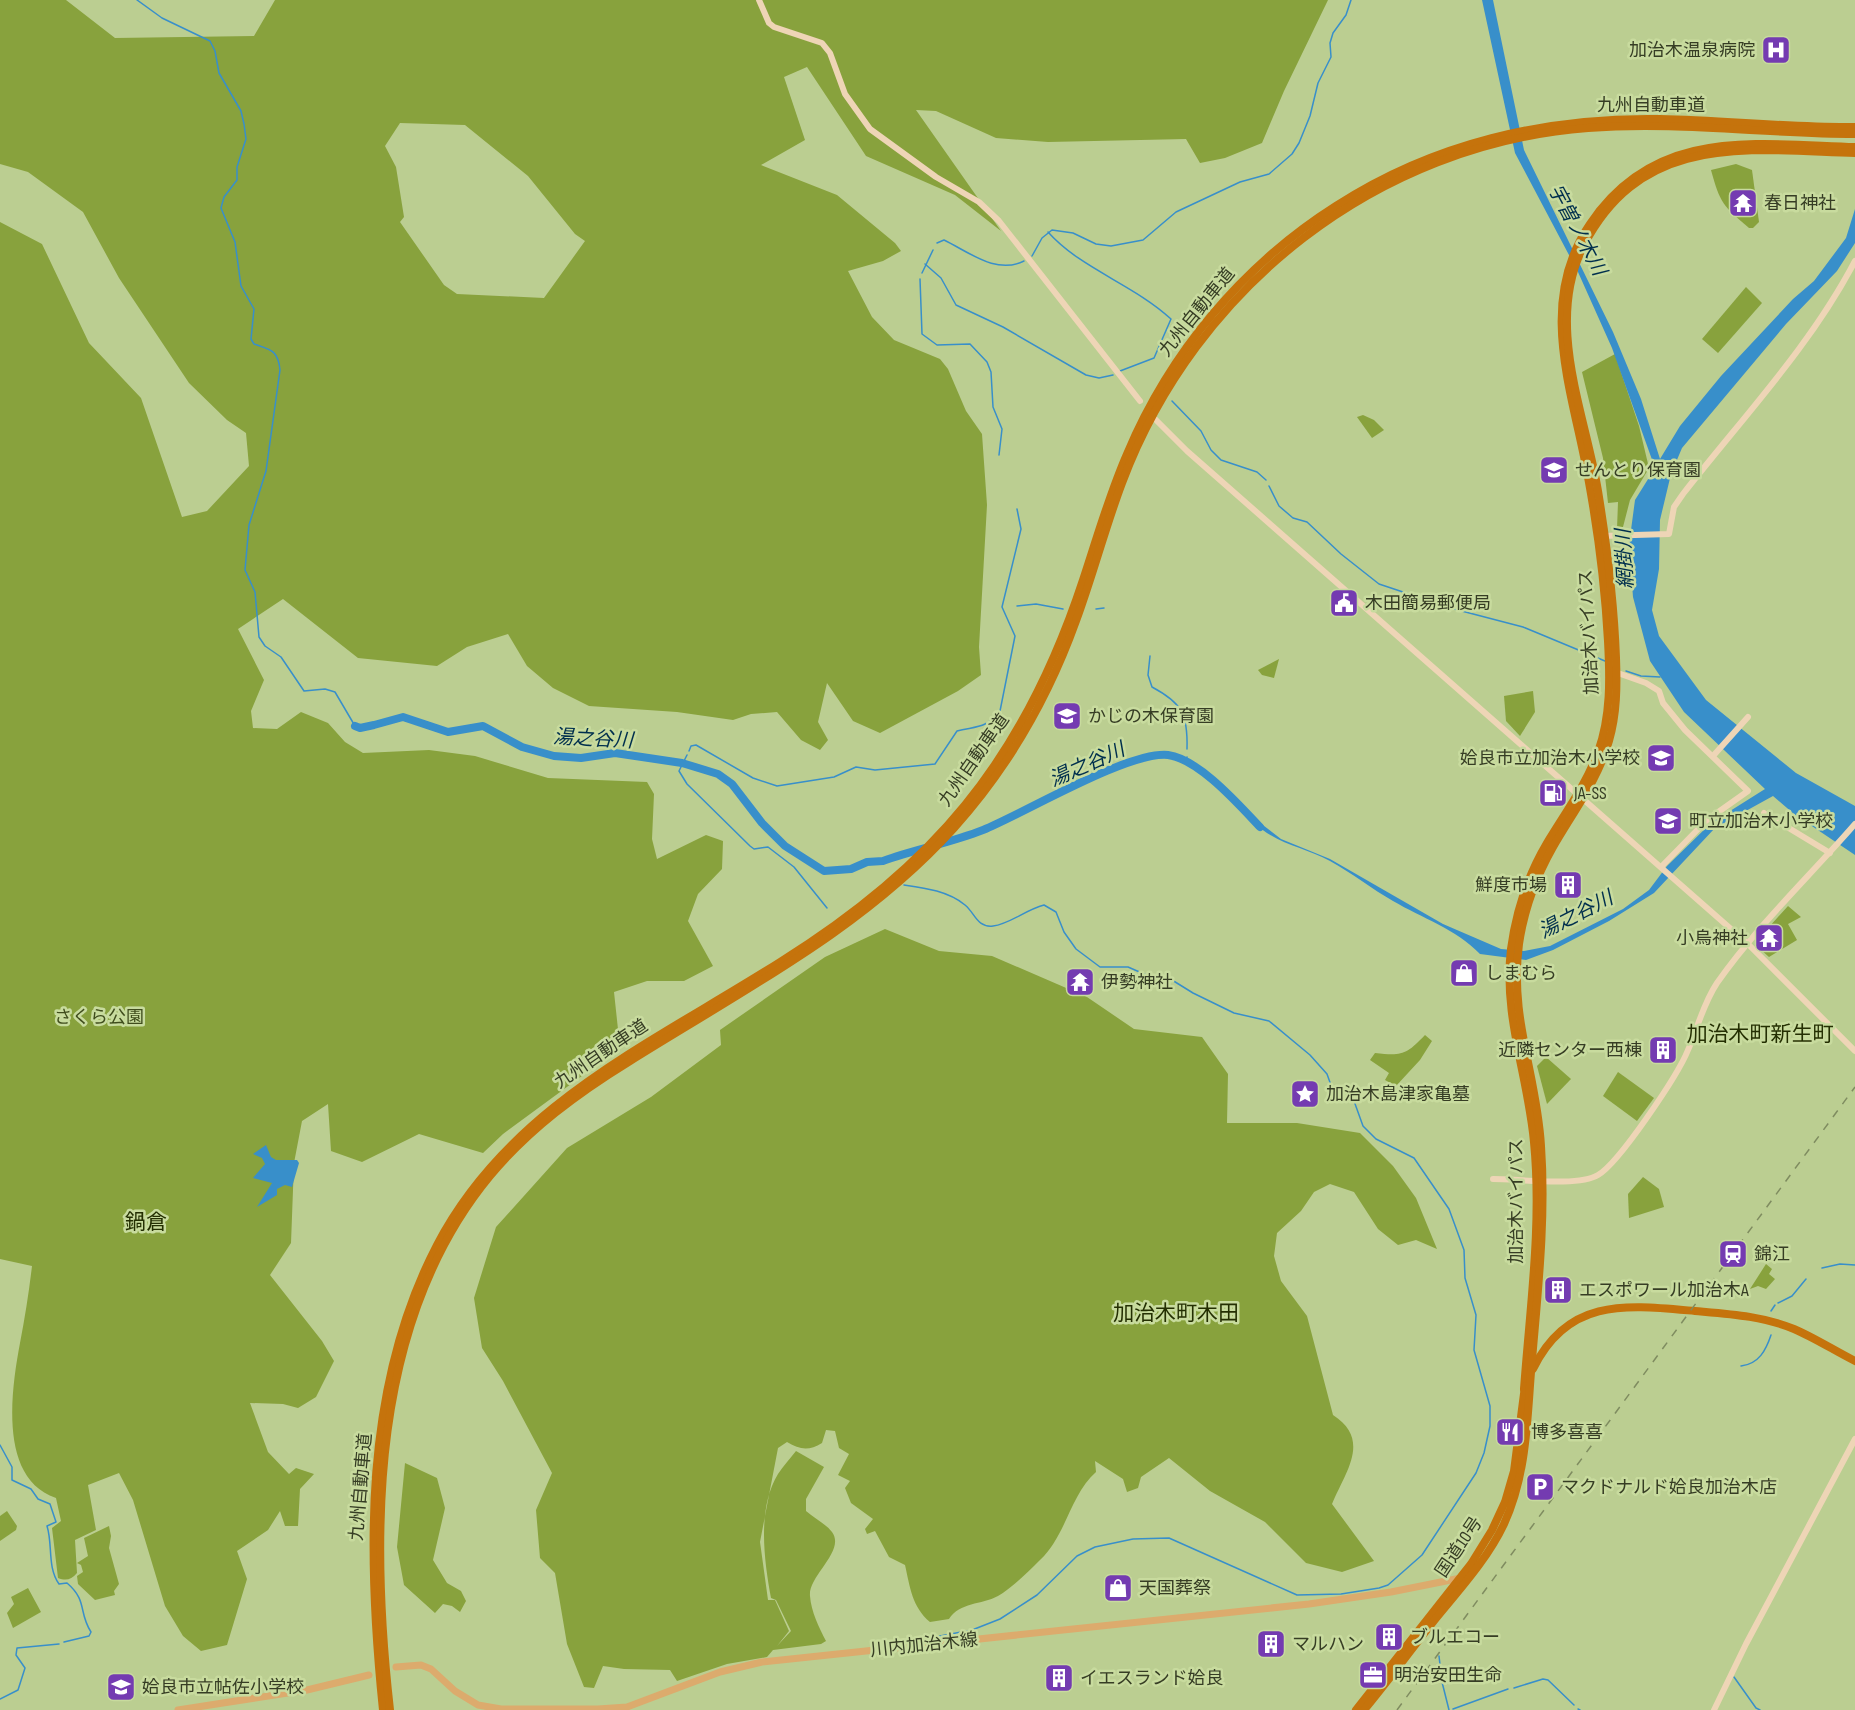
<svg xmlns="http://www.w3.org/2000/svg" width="1855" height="1710" viewBox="0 0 1855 1710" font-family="'Sofia Sans Condensed','Noto Sans JP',sans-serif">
  <rect width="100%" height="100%" fill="#bbce91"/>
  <g fill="#88a23d" fill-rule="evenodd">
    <path d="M0,0H66L115,38L254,36L275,0H1328L1284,91L1262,143L1225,158L1200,163L1186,139L1048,142L996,138L936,111L916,110L1001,231L955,195L866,156L807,67L784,77L805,140L761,165L837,195L895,243L901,251L883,261L848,271L872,317L894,340L940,359L948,369L966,411L982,434L987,505L979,647L981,675L958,691L880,733L853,721L827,683L818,722L828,740L820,750L801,740L777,712L751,714L733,720L677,712L589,706L553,688L527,666L508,634L467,647L437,666L358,658L283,599L238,629L264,680L251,711L253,728L277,729L301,712L328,723L345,742L363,753L429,750L475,756L548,778L647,782L654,794L652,839L657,859L706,835L723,841L722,869L698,894L688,921L713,966L684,981H647L614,992L620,1048L503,1134L483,1153L419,1134L362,1162L331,1151L328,1104L302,1121L294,1163L291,1243L270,1275L322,1341L334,1361L316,1397L298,1408L283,1404L250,1403L268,1452L289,1474L296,1468L314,1474L300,1489L298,1526H285L280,1511L268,1530L237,1551L247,1579L227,1645L201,1651L183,1636L165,1606L133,1500L119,1473L88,1485L96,1530L75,1540L77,1573C71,1580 66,1581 58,1578L52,1528L61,1521L56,1498C0,1479 10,1396 20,1343C25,1317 29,1292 32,1266L0,1259V222L42,244L89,343L141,398L182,517L207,511L249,466L246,433L227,420L189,383L119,278L83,212L28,172L0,164ZM400,123L465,125L528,176L575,234L585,241L544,298L457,294L444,285L400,222L404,217L396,167L385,146Z"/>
    <path d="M1736,164L1752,170L1759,222L1753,228H1749C1723,206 1720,203 1711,170Z"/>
    <polygon points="1746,287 1762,303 1718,353 1702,339"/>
    <polygon points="1615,354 1639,426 1649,468 1630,500 1623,527 1617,529 1618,502 1608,503 1603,458 1582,372"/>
    <polygon points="1363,415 1374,420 1384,430 1372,438 1357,417"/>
    <polygon points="1279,659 1274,678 1262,675 1258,670"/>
    <polygon points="1533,691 1535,712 1520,736 1506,721 1504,696"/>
    <polygon points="1788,906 1801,917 1788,924 1797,940 1769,957 1760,949 1759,938"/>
    <path d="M885,929L939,951L992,956L1087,997L1134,1029L1202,1037L1228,1074L1227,1123H1297L1360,1133L1393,1166L1416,1198L1437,1249L1416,1240L1398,1245L1378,1229L1354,1192L1330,1184L1314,1192L1301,1211L1277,1233L1274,1256L1281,1281L1307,1316L1333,1415C1372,1440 1345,1472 1332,1504L1374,1561L1342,1572L1306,1563L1265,1522L1210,1491L1169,1458L1141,1477L1138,1488L1127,1492L1123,1479L1095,1461L1096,1472C1070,1495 1066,1536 1040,1560C1028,1572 1012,1588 998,1596C981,1605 960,1602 949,1619L930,1622C912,1607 910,1587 905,1565L889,1557L875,1531L867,1534L865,1529L873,1519L851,1503L845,1488L850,1481L838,1475L849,1454L839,1448L835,1431L826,1430L822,1443C809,1451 800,1450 787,1442L778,1448L760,1542L768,1600H775L789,1631L777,1646L791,1631L776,1600L771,1598C764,1560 757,1508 778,1474C783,1466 790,1459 796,1451L824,1467L806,1499V1511C814,1518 826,1524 832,1532C846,1551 808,1576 810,1596C811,1611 819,1628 826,1641L821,1644L773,1650L767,1657L727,1664L677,1681L670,1670L624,1669L603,1666L594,1688L584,1687L567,1644L555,1573L540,1558L536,1510L552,1473L503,1381L482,1348L474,1298L496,1227L567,1148L651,1097L721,1045L720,1030L825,957Z"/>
    <path d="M1425,1035L1432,1041L1420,1060L1396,1086L1385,1080L1389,1073L1370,1060L1375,1053C1402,1056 1406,1055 1425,1035Z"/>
    <polygon points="1546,1057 1571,1079 1547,1104 1537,1066"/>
    <polygon points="1618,1072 1654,1098 1637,1121 1603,1096"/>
    <polygon points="1643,1177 1659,1189 1664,1207 1629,1218 1628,1194"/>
    <polygon points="1766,1264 1772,1269 1769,1274 1775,1279 1766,1289 1758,1286 1750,1289"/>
    <polygon points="405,1463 437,1478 445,1508 433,1560 447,1583 461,1591 466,1601 460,1612 452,1606 443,1604 435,1613 404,1585 397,1547"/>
    <polygon points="7,1511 17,1526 16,1530 0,1541 0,1516"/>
    <polygon points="109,1526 111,1536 109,1548 119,1584 114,1591 115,1595 95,1600 78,1584 77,1576 83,1572 81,1565 77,1563 88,1556 84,1538"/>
    <polygon points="28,1588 41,1612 13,1628 7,1613 14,1604 11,1597"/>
  </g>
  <g fill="#388fca">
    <path d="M1482,0H1493L1524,150L1613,332L1641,399L1660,459L1680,426L1721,376L1793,299L1814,281L1846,238L1855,209V243L1837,271L1786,324L1682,448L1671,474L1660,520L1659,569L1652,610L1659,636L1706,700L1796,773L1855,806V855L1794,814L1773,796L1715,828L1654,893L1609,921L1553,950L1526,960L1480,954C1456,929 1422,918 1393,901C1372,889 1352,873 1330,861C1304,847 1274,844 1253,821L1255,819L1281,839L1330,859L1443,924L1501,949L1524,951L1550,946L1623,909L1649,890L1667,866L1711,823L1765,789L1684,712L1650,661L1633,597L1629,545L1635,500L1655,468L1612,348L1578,272L1515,153Z"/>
    <polygon points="266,1145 271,1157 276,1160 297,1160 299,1163 292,1187 285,1185 277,1189 277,1195 257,1207 272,1183 253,1178 265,1164 262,1158 253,1154"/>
  </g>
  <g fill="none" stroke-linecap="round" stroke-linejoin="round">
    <g stroke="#388fca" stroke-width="1.5">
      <path d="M137,0L162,18L210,41L215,51L219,73L241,111L244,124L246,139L237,167V180L224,197L221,208L235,242L241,286L254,309L251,339L254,344C271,350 278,350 280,370L266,471L249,525L245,570L255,592L259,637L265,646L281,657L304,691L325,689L335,692L355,726"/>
      <path d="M1048,232C1081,269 1133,284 1171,319L1154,358L1120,371"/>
      <path d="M937,243L944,240C969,252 996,275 1024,261"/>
      <polyline points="1032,256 1042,238 1052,230 1073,233 1096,244 1111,246 1143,240 1176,212 1240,182 1269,174 1292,154 1299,143 1310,116 1318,83 1331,57 1330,43 1333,33 1346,15 1351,0"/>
      <polyline points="925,264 941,278 956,305 1003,327 1086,375 1099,378 1113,375"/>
      <polyline points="922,273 933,250"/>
      <polyline points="920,279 922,334 937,345 970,344 987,362 991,372 993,407 1002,429 999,455"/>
      <polyline points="1172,401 1201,431 1211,450 1221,460 1257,472 1266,480"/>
      <polyline points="1269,486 1279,506 1293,518 1307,522 1341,554 1379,584 1454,609 1523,627 1605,661"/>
      <polyline points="1017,606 1036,604 1063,609"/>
      <polyline points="1096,609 1104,608"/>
      <path d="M1150,656L1148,675L1152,687C1182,703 1188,714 1187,749"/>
      <polyline points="1626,671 1641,676 1660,677"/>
      <path d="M689,751L691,746L696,745L753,778L777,786L834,777L856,767L875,770L935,764L957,731C976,726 986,729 1000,711L1015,636L1002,607L1021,529L1017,509"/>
      <polyline points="687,755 679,771 687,784 750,846 754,849 768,847 794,867 827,908"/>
      <polyline points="1186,761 1187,757"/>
      <path d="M904,885C925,888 948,891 965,905C975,913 977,928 993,926C1010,924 1025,910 1044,905L1056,912L1064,932L1076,949L1100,967H1128L1158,980H1172L1193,993L1234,1013L1269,1021L1310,1055L1327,1074L1332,1088L1343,1089L1354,1101L1363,1126L1376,1139L1414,1158L1449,1209L1464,1250L1465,1278L1476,1315L1474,1350L1490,1406V1426L1484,1453L1476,1473L1422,1555L1388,1585L1379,1588L1341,1594L1297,1595L1169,1538L1133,1539L1095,1547L1077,1556L1037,1595L1000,1619L972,1630L924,1639"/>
      <polyline points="1822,1268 1840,1264 1855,1265"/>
      <polyline points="1778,1303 1792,1296 1806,1279"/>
      <polyline points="1771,1311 1775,1305"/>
      <path d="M1741,1366C1759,1364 1766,1350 1771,1335"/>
      <path d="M0,1445L12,1467V1480L31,1489L38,1499L50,1504L56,1522L47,1526C53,1545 47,1567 59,1584L67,1583C88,1601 78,1612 91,1632L89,1636L64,1642"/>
      <polyline points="1439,1656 1442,1682 1449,1710"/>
      <polyline points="1734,1677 1756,1708 1760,1710"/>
      <polyline points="1514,1688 1543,1679 1548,1680 1574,1705"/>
      <polyline points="0,1699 18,1690 25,1668 16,1655 17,1648 59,1644"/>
      <polyline points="1453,1709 1508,1689"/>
      <polyline points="1578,1709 1580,1710"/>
    </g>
    <path stroke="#388fca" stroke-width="8" d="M355,726L360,728L374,725L403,717L448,732L483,726L522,747L554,756L581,758L615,753L682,763L718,774L732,784L762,823L785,846L824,871L851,869L867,862L883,861C916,849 950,843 983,830C1025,813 1128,751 1168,755C1199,759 1239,805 1260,827"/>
    <g stroke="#eed5b6" stroke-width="6">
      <polyline points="759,0 769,23 774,27 822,43 830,53 845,94 870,129 936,177 979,202 999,221 1140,401"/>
      <polyline points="1156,420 1187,451 1748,944 1855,1051"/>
      <path d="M1601,536L1669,534L1674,507L1683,494C1742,418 1810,347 1855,261"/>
      <polyline points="1615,672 1646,683 1659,691 1663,703 1685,730 1748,791 1707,820 1661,867"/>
      <polyline points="1713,756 1748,717"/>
      <polyline points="1764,813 1830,853"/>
      <path d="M1493,1179C1519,1179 1578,1187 1598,1175C1619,1163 1678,1075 1688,1050C1698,1027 1703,1004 1717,983C1757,926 1809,877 1855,824"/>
      <polyline points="1714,1710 1746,1644 1855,1439"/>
    </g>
    <g stroke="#dcab6d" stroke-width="7">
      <polyline points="396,1667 421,1665 431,1669 455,1691 478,1705 501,1709 598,1709 627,1707 720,1672 762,1662 1309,1604 1391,1592 1461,1578"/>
      <polyline points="178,1710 307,1690 369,1675"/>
    </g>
    <g stroke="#c5730c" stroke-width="8">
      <path d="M1533,1369C1568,1297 1627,1305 1695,1311C1729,1314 1763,1316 1794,1329C1815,1338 1835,1351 1855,1361"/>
      <path d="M1524,1389C1530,1307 1542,1224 1534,1142C1528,1076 1503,1016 1511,949C1516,912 1528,875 1547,843C1565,813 1586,785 1598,752C1611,716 1610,678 1608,641C1605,586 1598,531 1588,477C1573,392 1536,303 1590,224C1655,127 1754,144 1855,147"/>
      <path d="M383,1710C367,1555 363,1387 437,1245C510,1105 653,1043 780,962C849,919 913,869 965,805C1019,739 1056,662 1083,580C1097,538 1109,495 1127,454C1170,352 1243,265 1336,206C1433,143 1546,117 1660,119C1725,120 1790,128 1855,127"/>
      <path d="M390,1710C370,1533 370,1321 490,1176C529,1129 578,1093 630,1061C743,990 863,929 954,828C1008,768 1049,696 1076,621C1093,575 1105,528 1122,483C1196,286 1378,144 1588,128C1677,121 1766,134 1855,134"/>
      <polyline points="1356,1710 1471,1564 1492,1530 1505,1502 1514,1471 1525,1386"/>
      <path d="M1364,1710C1388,1681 1410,1651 1433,1622C1458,1591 1487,1560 1504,1524C1528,1472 1527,1415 1532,1360C1538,1289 1546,1218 1541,1146C1537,1075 1509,1018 1519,944C1524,910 1536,877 1553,847C1573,812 1598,780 1609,741C1617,713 1617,686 1616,658C1614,602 1607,546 1598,491C1585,412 1544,323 1584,245C1643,132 1748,150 1855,153"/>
    </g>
    <polyline stroke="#7f8c60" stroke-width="1.5" stroke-dasharray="8 8" stroke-linecap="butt" points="1397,1710 1855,1087"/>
  </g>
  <defs>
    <g id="hospital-square" transform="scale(1.5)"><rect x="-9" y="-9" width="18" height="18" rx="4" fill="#743bb1" stroke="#c8db9e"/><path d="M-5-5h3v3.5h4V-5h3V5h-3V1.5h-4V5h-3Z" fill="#fff"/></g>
    <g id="temple-square" transform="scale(1.5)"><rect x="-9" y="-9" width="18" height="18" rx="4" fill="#743bb1" stroke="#c8db9e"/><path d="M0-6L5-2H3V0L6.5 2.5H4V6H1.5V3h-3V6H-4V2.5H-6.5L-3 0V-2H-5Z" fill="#fff"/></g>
    <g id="school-square" transform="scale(1.5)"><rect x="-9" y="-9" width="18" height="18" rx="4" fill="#743bb1" stroke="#c8db9e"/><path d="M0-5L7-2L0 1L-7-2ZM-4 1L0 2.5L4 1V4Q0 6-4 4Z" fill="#fff"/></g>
    <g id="civic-square" transform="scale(1.5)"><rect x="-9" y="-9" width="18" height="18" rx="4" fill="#743bb1" stroke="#c8db9e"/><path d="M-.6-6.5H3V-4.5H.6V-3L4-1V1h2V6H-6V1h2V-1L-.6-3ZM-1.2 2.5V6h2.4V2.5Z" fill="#fff"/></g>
    <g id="fuel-square" transform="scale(1.5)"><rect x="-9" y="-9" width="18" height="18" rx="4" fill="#743bb1" stroke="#c8db9e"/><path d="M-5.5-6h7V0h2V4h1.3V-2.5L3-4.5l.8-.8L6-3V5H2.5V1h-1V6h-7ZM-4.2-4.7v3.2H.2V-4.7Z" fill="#fff"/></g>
    <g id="building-square" transform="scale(1.5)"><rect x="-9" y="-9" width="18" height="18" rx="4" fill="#743bb1" stroke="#c8db9e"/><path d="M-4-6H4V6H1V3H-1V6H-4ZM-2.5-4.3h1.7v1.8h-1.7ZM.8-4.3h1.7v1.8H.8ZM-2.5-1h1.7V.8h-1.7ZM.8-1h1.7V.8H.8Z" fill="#fff"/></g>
    <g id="shop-square" transform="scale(1.5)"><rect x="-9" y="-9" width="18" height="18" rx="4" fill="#743bb1" stroke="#c8db9e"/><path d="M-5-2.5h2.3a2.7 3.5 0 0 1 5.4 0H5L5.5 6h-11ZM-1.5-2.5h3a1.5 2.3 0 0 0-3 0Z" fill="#fff"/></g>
    <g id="sight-square" transform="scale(1.5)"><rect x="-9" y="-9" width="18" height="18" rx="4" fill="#743bb1" stroke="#c8db9e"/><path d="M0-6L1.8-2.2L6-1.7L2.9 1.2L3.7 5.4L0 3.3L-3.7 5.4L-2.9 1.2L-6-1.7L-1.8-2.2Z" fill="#fff"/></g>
    <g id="station-square" transform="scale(1.5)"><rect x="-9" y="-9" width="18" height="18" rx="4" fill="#743bb1" stroke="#c8db9e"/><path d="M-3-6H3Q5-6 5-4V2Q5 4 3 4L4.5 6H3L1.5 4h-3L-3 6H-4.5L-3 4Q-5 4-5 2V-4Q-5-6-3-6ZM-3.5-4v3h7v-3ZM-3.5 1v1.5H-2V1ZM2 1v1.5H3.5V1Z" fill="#fff"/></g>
    <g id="restaurant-square" transform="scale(1.5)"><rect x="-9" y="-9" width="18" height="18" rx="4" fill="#743bb1" stroke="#c8db9e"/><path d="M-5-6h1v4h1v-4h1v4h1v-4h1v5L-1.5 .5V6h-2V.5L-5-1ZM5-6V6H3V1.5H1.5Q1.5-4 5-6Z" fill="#fff"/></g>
    <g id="parking-square" transform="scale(1.5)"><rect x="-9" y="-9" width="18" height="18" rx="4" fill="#743bb1" stroke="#c8db9e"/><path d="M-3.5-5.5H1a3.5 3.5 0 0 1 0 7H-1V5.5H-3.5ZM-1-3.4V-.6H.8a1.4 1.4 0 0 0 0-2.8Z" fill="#fff"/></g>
    <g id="office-square" transform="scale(1.5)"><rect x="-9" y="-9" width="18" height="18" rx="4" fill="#743bb1" stroke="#c8db9e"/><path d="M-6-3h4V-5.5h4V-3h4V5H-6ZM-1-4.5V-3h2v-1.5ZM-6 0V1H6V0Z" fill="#fff"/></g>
  </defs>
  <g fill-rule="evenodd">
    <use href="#hospital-square" x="1776" y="50"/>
    <use href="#temple-square" x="1743" y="203"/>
    <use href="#school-square" x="1554" y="470"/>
    <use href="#civic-square" x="1344" y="603"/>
    <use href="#school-square" x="1067" y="716"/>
    <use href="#school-square" x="1661" y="758"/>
    <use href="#fuel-square" x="1553" y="793"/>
    <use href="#school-square" x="1668" y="821"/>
    <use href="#building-square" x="1568" y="885"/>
    <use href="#temple-square" x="1769" y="938"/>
    <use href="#shop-square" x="1464" y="973"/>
    <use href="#temple-square" x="1080" y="982"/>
    <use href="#building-square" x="1663" y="1050"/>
    <use href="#sight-square" x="1305" y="1094"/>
    <use href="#station-square" x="1733" y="1254"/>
    <use href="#building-square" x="1558" y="1290"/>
    <use href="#restaurant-square" x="1510" y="1432"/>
    <use href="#parking-square" x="1540" y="1487"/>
    <use href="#shop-square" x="1118" y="1588"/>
    <use href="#building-square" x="1389" y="1637"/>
    <use href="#building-square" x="1271" y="1644"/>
    <use href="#office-square" x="1373" y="1675"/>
    <use href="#building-square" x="1059" y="1678"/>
    <use href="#school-square" x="121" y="1687"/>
  </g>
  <g text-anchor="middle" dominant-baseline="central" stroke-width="5" stroke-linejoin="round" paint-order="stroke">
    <g font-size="18" fill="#363d24" stroke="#c8db9e" text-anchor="start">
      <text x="1755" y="50" text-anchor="end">加治木温泉病院</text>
      <text x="1764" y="203">春日神社</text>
      <text x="1575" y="470">せんとり保育園</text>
      <text x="1365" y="603">木田簡易郵便局</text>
      <text x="1088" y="716">かじの木保育園</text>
      <text x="1640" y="758" text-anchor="end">姶良市立加治木小学校</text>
      <text x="1574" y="793">JA-SS</text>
      <text x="1689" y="821">町立加治木小学校</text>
      <text x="1547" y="885" text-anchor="end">鮮度市場</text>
      <text x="1748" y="938" text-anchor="end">小烏神社</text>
      <text x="1485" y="973">しまむら</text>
      <text x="1101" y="982">伊勢神社</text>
      <text x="1642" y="1050" text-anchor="end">近隣センター西棟</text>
      <text x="1326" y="1094">加治木島津家亀墓</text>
      <text x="1754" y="1254">錦江</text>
      <text x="1579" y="1290">エスポワール加治木A</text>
      <text x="1531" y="1432">博多喜喜</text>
      <text x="1561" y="1487">マクドナルド姶良加治木店</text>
      <text x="1139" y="1588">天国葬祭</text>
      <text x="1410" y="1637">ブルエコー</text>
      <text x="1292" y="1644">マルハン</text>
      <text x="1394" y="1675">明治安田生命</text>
      <text x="1080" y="1678">イエスランド姶良</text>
      <text x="142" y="1687">姶良市立帖佐小学校</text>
    </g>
    <g font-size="18" fill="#363d24" stroke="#c8db9e">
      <text x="1651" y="105">九州自動車道</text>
      <text transform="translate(1197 312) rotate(-51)">九州自動車道</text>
      <text transform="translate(1589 632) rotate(-93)">加治木バイパス</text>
      <text transform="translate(974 760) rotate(-55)">九州自動車道</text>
      <text transform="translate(601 1054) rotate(-34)">九州自動車道</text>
      <text transform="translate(1516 1201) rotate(-90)">加治木バイパス</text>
      <text transform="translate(361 1487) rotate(-85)">九州自動車道</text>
      <text transform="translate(1459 1547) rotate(-56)">国道10号</text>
      <text transform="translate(924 1645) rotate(-6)">川内加治木線</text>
    </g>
    <g font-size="18" fill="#3f4c1c" stroke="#c8db9e">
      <text x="99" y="1017">さくら公園</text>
    </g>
    <g font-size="20" font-style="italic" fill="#002f4d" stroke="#c8db9e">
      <text transform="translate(1577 230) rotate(62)">宇曽ノ木川</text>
      <text transform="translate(1625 559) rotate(-93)">網掛川</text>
      <text transform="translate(593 739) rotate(3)">湯之谷川</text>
      <text transform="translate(1087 765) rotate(-24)">湯之谷川</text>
      <text transform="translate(1576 915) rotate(-27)">湯之谷川</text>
    </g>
    <g font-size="21" fill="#242f02" stroke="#c8db9e">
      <text x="1760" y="1034">加治木町新生町</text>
      <text x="146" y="1222">鍋倉</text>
      <text x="1176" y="1313">加治木町木田</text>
    </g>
  </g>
</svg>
